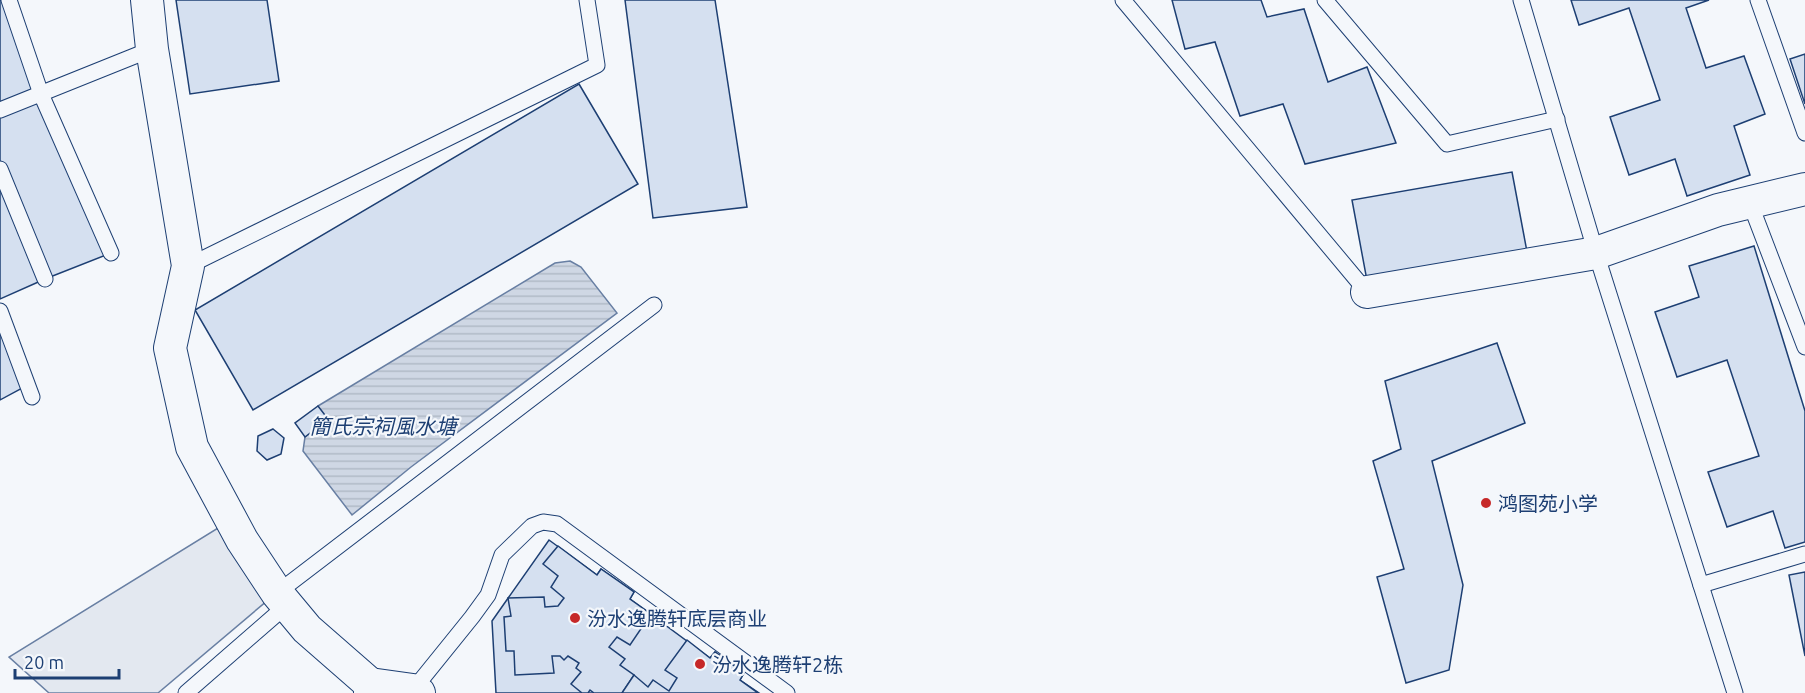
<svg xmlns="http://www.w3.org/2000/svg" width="1805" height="693" viewBox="0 0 1805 693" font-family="Ubuntu,'Noto Sans SC',sans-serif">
  <defs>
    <pattern id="water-rules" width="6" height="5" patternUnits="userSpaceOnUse" patternTransform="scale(1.5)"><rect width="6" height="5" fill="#cfd7e4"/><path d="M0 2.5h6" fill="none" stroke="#b1bac7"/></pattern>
  </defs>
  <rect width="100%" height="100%" fill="#f4f7fb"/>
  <polygon fill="#e3e8f0" stroke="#687fa3" stroke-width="1.5" points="218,528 268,600 158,693 49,693 9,657"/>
  <polygon fill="url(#water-rules)" stroke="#687fa3" stroke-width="1.5" points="570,261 581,267 617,313 411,467 352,515 303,451 305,437 321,424 318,406 555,263"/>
  <g fill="#d5e0f0" stroke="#1d3f73" stroke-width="1.5">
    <polygon points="0,0 9,0 41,94 0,110"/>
    <polygon points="176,0 267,0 279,81 190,94"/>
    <polygon points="625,0 715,0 747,207 653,218"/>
    <polygon points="1172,0 1261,0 1267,17 1304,9 1328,82 1367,67 1396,143 1305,164 1283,104 1240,116 1215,42 1185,49"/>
    <polygon points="1571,0 1709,0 1686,8 1706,68 1744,56 1765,114 1734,126 1750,175 1687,196 1675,159 1629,175 1610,117 1660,100 1629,8 1579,25"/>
    <polygon points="1805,54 1805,104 1790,59"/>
    <polygon points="579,84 638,184 253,410 195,310"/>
    <polygon points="41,94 111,253 45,279 0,169 0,110"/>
    <polygon points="0,169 45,279 0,299"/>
    <polygon points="1512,172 1528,257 1368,286 1352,200"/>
    <polygon points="1754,246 1805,411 1805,542 1785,548 1773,511 1727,527 1708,472 1759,456 1727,360 1677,377 1655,312 1699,297 1689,266"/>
    <polygon points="0,311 28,385 0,400"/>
    <polygon points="1497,343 1525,423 1432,461 1463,585 1449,670 1406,683 1377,577 1404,569 1373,461 1401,449 1385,381"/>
    <polygon points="318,406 328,419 305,437 295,423"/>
    <polygon points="273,429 284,438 281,454 267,460 257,451 258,436"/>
    <polygon points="549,540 597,575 601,569 634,592 630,599 710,658 715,652 744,673 740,680 759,693 496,693 492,621"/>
    <polygon points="558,546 597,575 601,569 634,592 630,599 651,614 630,645 617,637 609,647 625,659 620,665 634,675 622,693 594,693 590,690 588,693 582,693 571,684 581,672 576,668 579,663 568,656 564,660 560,656 552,656 554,673 515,675 514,651 506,651 504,617 511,616 508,598 544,597 545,607 558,606 564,598 551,587 558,576 543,564"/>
    <polygon points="1805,572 1805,656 1789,575"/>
    <polygon points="687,640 710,658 715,652 744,673 740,680 758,693 622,693 634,675 648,687 653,680 669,691 677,678 665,670"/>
  </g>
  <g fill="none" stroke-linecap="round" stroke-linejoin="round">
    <g stroke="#1d3f73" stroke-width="17">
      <g id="lane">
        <polyline points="9,0 41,94 111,253"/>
        <polyline points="1123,0 1367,292"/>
        <polyline points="1325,0 1447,144 1557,119"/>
        <polyline points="1521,0 1596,253 1735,693"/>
        <polyline points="1758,0 1805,133"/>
        <polyline points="0,110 152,49"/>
        <polyline points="0,169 45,279"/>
        <polyline points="1750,203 1805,347"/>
        <polyline points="188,266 597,65 587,0"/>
        <polyline points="0,311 32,397"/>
        <polyline points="1701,585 1805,554"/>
        <polyline points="277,593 654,305"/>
        <polyline points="413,690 472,617 488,595 502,555 532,526 543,522 557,524 787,693"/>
        <polyline points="186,693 287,605"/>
      </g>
    </g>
    <g stroke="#1d3f73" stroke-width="34">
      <g id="street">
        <polyline points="147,0 152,49 188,266 170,348 192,447 242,540 277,593 307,629 370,684 370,693"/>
        <polyline points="1367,292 1596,253 1718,210 1805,189"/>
        <polyline points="370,684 413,690 419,693"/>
      </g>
    </g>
    <use href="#lane" stroke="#f4f7fb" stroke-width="15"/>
    <use href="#street" stroke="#f4f7fb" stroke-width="32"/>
  </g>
  <g fill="#c62828" stroke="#f4f7fb" stroke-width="2">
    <circle cx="1486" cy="503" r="6"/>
    <circle cx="575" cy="618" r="6"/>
    <circle cx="700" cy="664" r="6"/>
  </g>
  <g text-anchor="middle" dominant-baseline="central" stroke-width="4.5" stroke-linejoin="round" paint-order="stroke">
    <g font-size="20" fill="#1d3f73" stroke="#f4f7fb" text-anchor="start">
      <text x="1498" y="503">鸿图苑小学</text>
      <text x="587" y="618">汾水逸腾轩底层商业</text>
      <text x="712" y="664">汾水逸腾轩2栋</text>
    </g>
    <g font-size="21" font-style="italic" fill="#1d3f73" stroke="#f4f7fb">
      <text x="383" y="426">簡氏宗祠風水塘</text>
    </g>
  </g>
  <path d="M15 669v9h104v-9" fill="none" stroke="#1d3f73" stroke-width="3"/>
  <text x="24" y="669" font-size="18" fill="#1d3f73" stroke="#f4f7fb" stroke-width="4.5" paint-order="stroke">20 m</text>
</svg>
